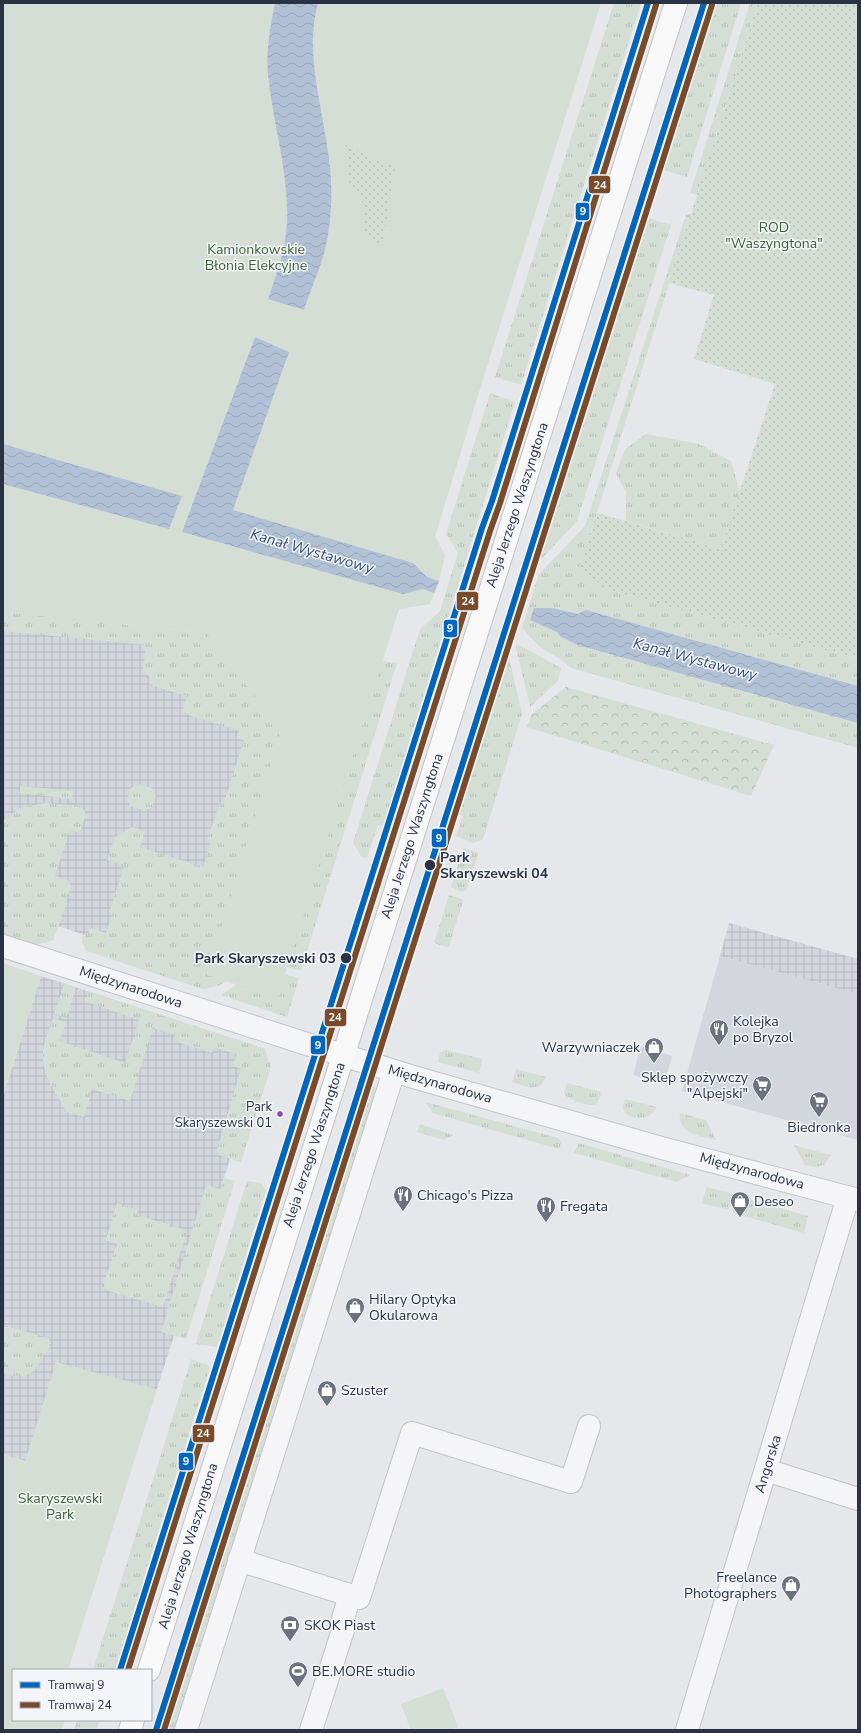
<svg xmlns="http://www.w3.org/2000/svg" width="861" height="1733" viewBox="0 0 861 1733" font-family="'Nunito Sans',sans-serif">
  <defs>
    <pattern id="industrial-grid" width="8" height="8" patternUnits="userSpaceOnUse"><rect width="8" height="8" fill="#d3d6dd"/><path d="M0 4h8M4 0v8" fill="none" stroke="#b5b8bf"/></pattern>
    <pattern id="grass-tufts" width="24" height="20" patternUnits="userSpaceOnUse"><rect width="24" height="20" fill="#d4ded5"/><path d="M3 7l-1-3M5 7V3M7 7l1-3M15 17l-1-3M17 17v-4M19 17l1-3" fill="none" stroke="#b6bfb8"/></pattern>
    <pattern id="forest-crowns" width="20" height="18" patternUnits="userSpaceOnUse"><rect width="20" height="18" fill="#d4ded5"/><path d="M2 6a3 3 0 1 1 6 0M12 15a3 3 0 1 1 6 0" fill="none" stroke="#b6bfb8"/></pattern>
    <pattern id="garden-dots" width="8" height="8" patternUnits="userSpaceOnUse"><rect width="8" height="8" fill="#d4ded5"/><path d="M2 2h.1M6 6h.1" fill="none" stroke="#b6bfb8" stroke-width="1.8" stroke-linecap="round"/></pattern>
    <pattern id="water-waves" width="16" height="10" patternUnits="userSpaceOnUse"><rect width="16" height="10" fill="#b3c1d6"/><path d="M0 5q4-4 8 0t8 0" fill="none" stroke="#9aa6b9"/></pattern>
  </defs>
  <rect width="100%" height="100%" fill="#e5e7ea"/>
  <g fill="#d3d6dd">
    <polygon points="720,956 858,994 858,1140 682,1091"/>
    <polygon points="641,1046 672,1056 664,1084 633,1075"/>
  </g>
  <g fill="url(#industrial-grid)">
    <polygon points="3,612 123,624 258,700 207,975 3,908"/>
    <polygon points="729,923 858,959 858,994 720,956"/>
    <polygon points="41,976 265,1049 157,1389 25,1461 3,1454 3,1097"/>
  </g>
  <g fill="url(#grass-tufts)">
    <polygon points="614,3 641,3 521,385 495,377"/>
    <polygon points="709,3 741,3 687,177 657,168"/>
    <polygon points="750,3 758,3 697,195 690,193"/>
    <polygon points="691,214 579,570 610,590 858,659 858,748 571,668 560,659 540,647 522,628 539,574 585,526 686,215"/>
    <polygon points="642,216 671,225 577,521 533,568 507,648 522,714 483,839 473,843 456,836 463,816 453,813 487,699"/>
    <polygon points="490,393 515,402 383,826 378,825 367,858 361,856 353,843 420,629 440,611 458,553 446,534"/>
    <polygon points="646,434 699,444 731,461 740,492 721,549 626,521 626,492 616,473 625,449"/>
    <path d="M3,612L206,633L303,647L236,973C224,984 219,987 203,989L86,951L82,942V934H88L90,928L106,933L112,914L109,913L124,866L107,860L115,837L132,827L145,831L140,847L203,867L211,842L207,840L220,802L224,803L244,740L237,738L239,731L182,713L187,696L150,685L151,678L143,671L146,645L3,631Z"/>
    <polygon points="517,644 561,668 558,681 530,707 516,648"/>
    <polygon points="383,661 397,663 301,971 259,958"/>
    <polygon points="138,784 152,788 156,796 152,807 145,811 131,806 127,799 131,788"/>
    <polygon points="20,786 73,791 72,799 20,793"/>
    <polygon points="45,803 80,806 85,811 85,817 80,833 70,830 55,876 68,880 71,885 62,918 53,940 37,945 3,934 3,820 20,808"/>
    <polygon points="463,848 479,853 466,890 462,892 451,887"/>
    <polygon points="449,895 462,899 463,901 449,946 446,947 434,943"/>
    <polygon points="265,969 299,978 287,1017 221,995 233,987 246,975"/>
    <polygon points="66,984 76,987 67,1018 54,1014 63,988"/>
    <path d="M88,991L265,1049L271,1067L241,1162L221,1156L216,1153L241,1069L233,1066L236,1054L214,1047L212,1053L174,1041L175,1035L153,1028L130,1101L92,1089L84,1117L67,1112C55,1092 38,1071 44,1045C46,1036 50,1027 53,1018L66,1022L60,1041L125,1063L139,1020L84,1001Z"/>
    <polygon points="446,1050 483,1059 479,1073 438,1062 440,1053"/>
    <polygon points="516,1069 546,1077 540,1086 531,1088 512,1082"/>
    <polygon points="367,1082 373,1085 377,1094 174,1730 162,1730"/>
    <path d="M567,1083L601,1092C600,1096 599,1101 596,1104C590,1108 567,1099 564,1093Z"/>
    <path d="M625,1099L657,1107C650,1119 637,1122 625,1113L623,1107Z"/>
    <polygon points="425,1102 558,1138 561,1143 559,1149 433,1113"/>
    <path d="M680,1113L706,1120L716,1140C701,1136 677,1134 680,1113Z"/>
    <polygon points="420,1124 453,1135 444,1140 417,1132"/>
    <polygon points="579,1143 690,1175 677,1182 574,1153"/>
    <polygon points="794,1145 796,1146 831,1155 824,1165 816,1167 805,1165"/>
    <polygon points="224,1178 235,1181 186,1339 161,1332 206,1185 220,1189"/>
    <polygon points="247,1181 261,1183 266,1190 217,1347 196,1344"/>
    <polygon points="707,1187 733,1194 728,1210 702,1203"/>
    <polygon points="739,1196 808,1216 804,1233 733,1213"/>
    <polygon points="117,1203 138,1210 137,1215 183,1229 183,1231 187,1232 163,1307 102,1289 117,1244 106,1240"/>
    <path d="M3,1325L45,1337L48,1338L51,1345C36,1368 34,1383 3,1373Z"/>
    <polygon points="191,1359 207,1365 210,1367 115,1670 93,1670"/>
    <polygon points="77,1720 100,1720 96,1730 74,1730"/>
  </g>
  <polygon fill="url(#forest-crowns)" points="566,687 774,745 751,796 527,727 531,715"/>
  <g fill="#d4ded5">
    <polygon points="3,3 601,3 479,392 435,537 445,555 439,581 430,604 399,609 287,967 278,998 207,975 281,730 272,718 265,720 254,707 258,700 206,633 3,612"/>
    <polygon points="3,963 41,976 3,1097"/>
    <polygon points="56,1362 157,1389 68,1670 13,1670 13,1720 65,1720 61,1730 3,1730 3,1454 25,1461"/>
    <polygon points="443,1688 458,1727 451,1730 411,1730 401,1704"/>
  </g>
  <g fill="url(#garden-dots)">
    <polygon points="758,3 858,3 858,659 610,590 579,570 597,513 721,549 775,384 694,359 714,295 669,283"/>
    <path d="M345,139C359,155 376,160 395,166L384,237L377,244C359,239 365,216 362,202C360,195 355,191 350,187Z"/>
  </g>
  <g fill="url(#water-waves)">
    <path d="M275,3H318C304,54 323,108 329,159C333,189 332,224 324,253C319,272 310,291 304,310L268,299C277,273 286,249 287,222C289,173 273,124 268,75C266,51 270,27 275,3Z"/>
    <polygon points="255,337 289,352 233,510 413,563 427,577 439,581 434,593 423,589 403,594 182,532"/>
    <polygon points="3,444 182,496 169,529 3,484"/>
    <polygon points="534,608 552,608 578,614 586,610 858,686 858,723 578,645 561,637 557,632 530,620"/>
  </g>
  <g fill="none" stroke-linecap="round" stroke-linejoin="round">
    <g stroke="#c3c5c8" stroke-width="24">
      <g id="minor">
        <polyline points="3,946 310,1045 417,1078 658,1147 858,1200"/>
        <polyline points="766,1470 858,1499"/>
        <polyline points="239,1560 359,1598 412,1433 571,1482 589,1426"/>
        <polyline points="186,1730 394,1071"/>
        <polyline points="311,1730 344,1627 342,1622 350,1595"/>
        <polyline points="687,1730 848,1197"/>
      </g>
    </g>
    <g stroke="#c1c4c8" stroke-width="24">
      <g id="major">
        <polyline points="149,1670 676,3"/>
        <polyline points="130,1730 133,1720"/>
      </g>
    </g>
    <use href="#minor" stroke="#f5f5f7" stroke-width="22"/>
    <use href="#major" stroke="#f8f8f8" stroke-width="22"/>
    <g stroke="#f3f5f9" stroke-width="9">
      <g id="tram-1">
        <polyline points="120,1670 482,528 492,501 648,3"/>
        <polyline points="156,1730 704,3"/>
      </g>
    </g>
    <g stroke="#f3f5f9" stroke-width="9">
      <g id="tram-2">
        <polyline points="128,1670 490,531 500,503 656,5"/>
        <polyline points="164,1730 712,5"/>
      </g>
    </g>
    <use href="#tram-1" stroke="#0065bd" stroke-width="6"/>
    <use href="#tram-2" stroke="#7a4b2a" stroke-width="6"/>
  </g>
  <defs>
    <g id="restaurant-pin" transform="scale(1)"><path d="M0 17L-7.5 6A9.5 9.5 0 1 1 7.5 6Z" fill="#6b717f" stroke="#f3f5f9"/><path d="M-5-6h1v4h1v-4h1v4h1v-4h1v5L-1.5 .5V6h-2V.5L-5-1ZM5-6V6H3V1.5H1.5Q1.5-4 5-6Z" fill="#fff"/></g>
    <g id="shop-pin" transform="scale(1)"><path d="M0 17L-7.5 6A9.5 9.5 0 1 1 7.5 6Z" fill="#6b717f" stroke="#f3f5f9"/><path d="M-5-2.5h2.3a2.7 3.5 0 0 1 5.4 0H5L5.5 6h-11ZM-1.5-2.5h3a1.5 2.3 0 0 0-3 0Z" fill="#fff"/></g>
    <g id="supermarket-pin" transform="scale(1)"><path d="M0 17L-7.5 6A9.5 9.5 0 1 1 7.5 6Z" fill="#6b717f" stroke="#f3f5f9"/><path d="M-6-5.5h2.5l.6 2H6L4.5 2H-2.5L-4.4-4H-6ZM-1.5 3.2a1.3 1.3 0 1 0 .1 0ZM3 3.2a1.3 1.3 0 1 0 .1 0Z" fill="#fff"/></g>
    <g id="bank-pin" transform="scale(1)"><path d="M0 17L-7.5 6A9.5 9.5 0 1 1 7.5 6Z" fill="#6b717f" stroke="#f3f5f9"/><path d="M-6-4H6V4H-6ZM0-2.3a2.3 2.3 0 1 0 0 4.6a2.3 2.3 0 1 0 0-4.6Z" fill="#fff"/></g>
    <g id="stadium-pin" transform="scale(1)"><path d="M0 17L-7.5 6A9.5 9.5 0 1 1 7.5 6Z" fill="#6b717f" stroke="#f3f5f9"/><path d="M0-5a6.5 5 0 1 0 0 10a6.5 5 0 1 0 0-10ZM-3.5-1.8h7v3.6h-7Z" fill="#fff"/></g>
  </defs>
  <g fill-rule="evenodd">
    <use href="#restaurant-pin" x="719" y="1029"/>
    <use href="#shop-pin" x="654" y="1047"/>
    <use href="#supermarket-pin" x="762" y="1085"/>
    <use href="#supermarket-pin" x="819" y="1101"/>
    <use href="#restaurant-pin" x="403" y="1195"/>
    <use href="#shop-pin" x="740" y="1201"/>
    <use href="#restaurant-pin" x="546" y="1206"/>
    <use href="#shop-pin" x="355" y="1307"/>
    <use href="#shop-pin" x="327" y="1390"/>
    <use href="#shop-pin" x="791" y="1585"/>
    <use href="#bank-pin" x="290" y="1625"/>
    <use href="#stadium-pin" x="298" y="1671"/>
  </g>
  <g fill="#2a3246" stroke="#f3f5f9" stroke-width="1.5">
    <circle cx="430" cy="865" r="6"/>
    <circle cx="346" cy="958" r="6"/>
  </g>
  <circle fill="#8e44ad" stroke="#f3f5f9" stroke-width="1.5" cx="280" cy="1114" r="3.5"/>
  <g text-anchor="middle" dominant-baseline="central" stroke-width="3" stroke-linejoin="round" paint-order="stroke">
    <g font-size="13" fill="#2a3246" stroke="#f3f5f9" text-anchor="end">
      <text x="272" y="1107">Park<tspan x="272" dy="16">Skaryszewski 01</tspan></text>
    </g>
    <g font-size="14" fill="#3b6236" stroke="#f3f5f9">
      <text x="774" y="227">ROD<tspan x="774" dy="16">"Waszyngtona"</tspan></text>
      <text x="256" y="249">Kamionkowskie<tspan x="256" dy="16">Błonia Elekcyjne</tspan></text>
      <text x="60" y="1498">Skaryszewski<tspan x="60" dy="16">Park</tspan></text>
    </g>
    <g font-size="14" fill="#2a3246" stroke="#f3f5f9">
      <text transform="translate(517 505) rotate(-72)">Aleja Jerzego Waszyngtona</text>
      <text transform="translate(412 836) rotate(-72)">Aleja Jerzego Waszyngtona</text>
      <text transform="translate(131 987) rotate(18)">Międzynarodowa</text>
      <text transform="translate(440 1084) rotate(16)">Międzynarodowa</text>
      <text transform="translate(314 1145) rotate(-72)">Aleja Jerzego Waszyngtona</text>
      <text transform="translate(752 1171) rotate(15)">Międzynarodowa</text>
      <text transform="translate(768 1464) rotate(-73)">Angorska</text>
      <text transform="translate(188 1546) rotate(-73)">Aleja Jerzego Waszyngtona</text>
    </g>
    <g font-size="14" font-weight="bold" fill="#2a3246" stroke="#f3f5f9" text-anchor="start">
      <text x="440" y="857">Park<tspan x="440" dy="16">Skaryszewski 04</tspan></text>
      <text x="336" y="958" text-anchor="end">Park Skaryszewski 03</text>
    </g>
    <g font-size="14" fill="#2a3246" stroke="#f3f5f9" text-anchor="start">
      <text x="733" y="1021">Kolejka<tspan x="733" dy="16">po Bryzol</tspan></text>
      <text x="640" y="1047" text-anchor="end">Warzywniaczek</text>
      <text x="748" y="1077" text-anchor="end">Sklep spożywczy<tspan x="748" dy="16">"Alpejski"</tspan></text>
      <text x="819" y="1127" text-anchor="middle">Biedronka</text>
      <text x="417" y="1195">Chicago's Pizza</text>
      <text x="754" y="1201">Deseo</text>
      <text x="560" y="1206">Fregata</text>
      <text x="369" y="1299">Hilary Optyka<tspan x="369" dy="16">Okularowa</tspan></text>
      <text x="341" y="1390">Szuster</text>
      <text x="777" y="1577" text-anchor="end">Freelance<tspan x="777" dy="16">Photographers</tspan></text>
      <text x="304" y="1625">SKOK Piast</text>
      <text x="312" y="1671">BE.MORE studio</text>
    </g>
    <g font-size="15" font-style="italic" fill="#314d7d" stroke="#f3f5f9">
      <text transform="translate(312 551) rotate(16)">Kanał Wystawowy</text>
      <text transform="translate(695 659) rotate(15)">Kanał Wystawowy</text>
    </g>
  </g>
  <g stroke="#f3f5f9" stroke-width="1.5">
    <rect x="588" y="175" width="23" height="19" rx="4" fill="#7a4b2a"/>
    <rect x="575" y="202" width="15" height="19" rx="4" fill="#0065bd"/>
    <rect x="456" y="591" width="23" height="20" rx="4" fill="#7a4b2a"/>
    <rect x="443" y="619" width="15" height="19" rx="4" fill="#0065bd"/>
    <rect x="431" y="828" width="16" height="20" rx="4" fill="#0065bd"/>
    <rect x="324" y="1008" width="23" height="19" rx="4" fill="#7a4b2a"/>
    <rect x="310" y="1035" width="16" height="20" rx="4" fill="#0065bd"/>
    <rect x="192" y="1424" width="23" height="19" rx="4" fill="#7a4b2a"/>
    <rect x="178" y="1452" width="16" height="19" rx="4" fill="#0065bd"/>
  </g>
  <g font-size="11" text-anchor="middle" font-weight="bold" fill="#fff">
    <text x="600" y="189">24</text>
    <text x="583" y="215">9</text>
    <text x="468" y="605">24</text>
    <text x="450" y="632">9</text>
    <text x="439" y="842">9</text>
    <text x="335" y="1021">24</text>
    <text x="318" y="1049">9</text>
    <text x="203" y="1437">24</text>
    <text x="186" y="1465">9</text>
  </g>
  <rect width="861" height="1733" fill="none" stroke="#2a3246" stroke-width="8"/>
  <rect x="12" y="1669" width="140" height="52" fill="#f3f5f9" stroke="#a3a7b1"/>
  <rect x="20" y="1682" width="20" height="6" fill="#0065bd" stroke="#a3a7b1"/>
  <text x="48" y="1689" font-size="12" fill="#2a3246">Tramwaj 9</text>
  <rect x="20" y="1702" width="20" height="6" fill="#7a4b2a" stroke="#a3a7b1"/>
  <text x="48" y="1709" font-size="12" fill="#2a3246">Tramwaj 24</text>
</svg>
